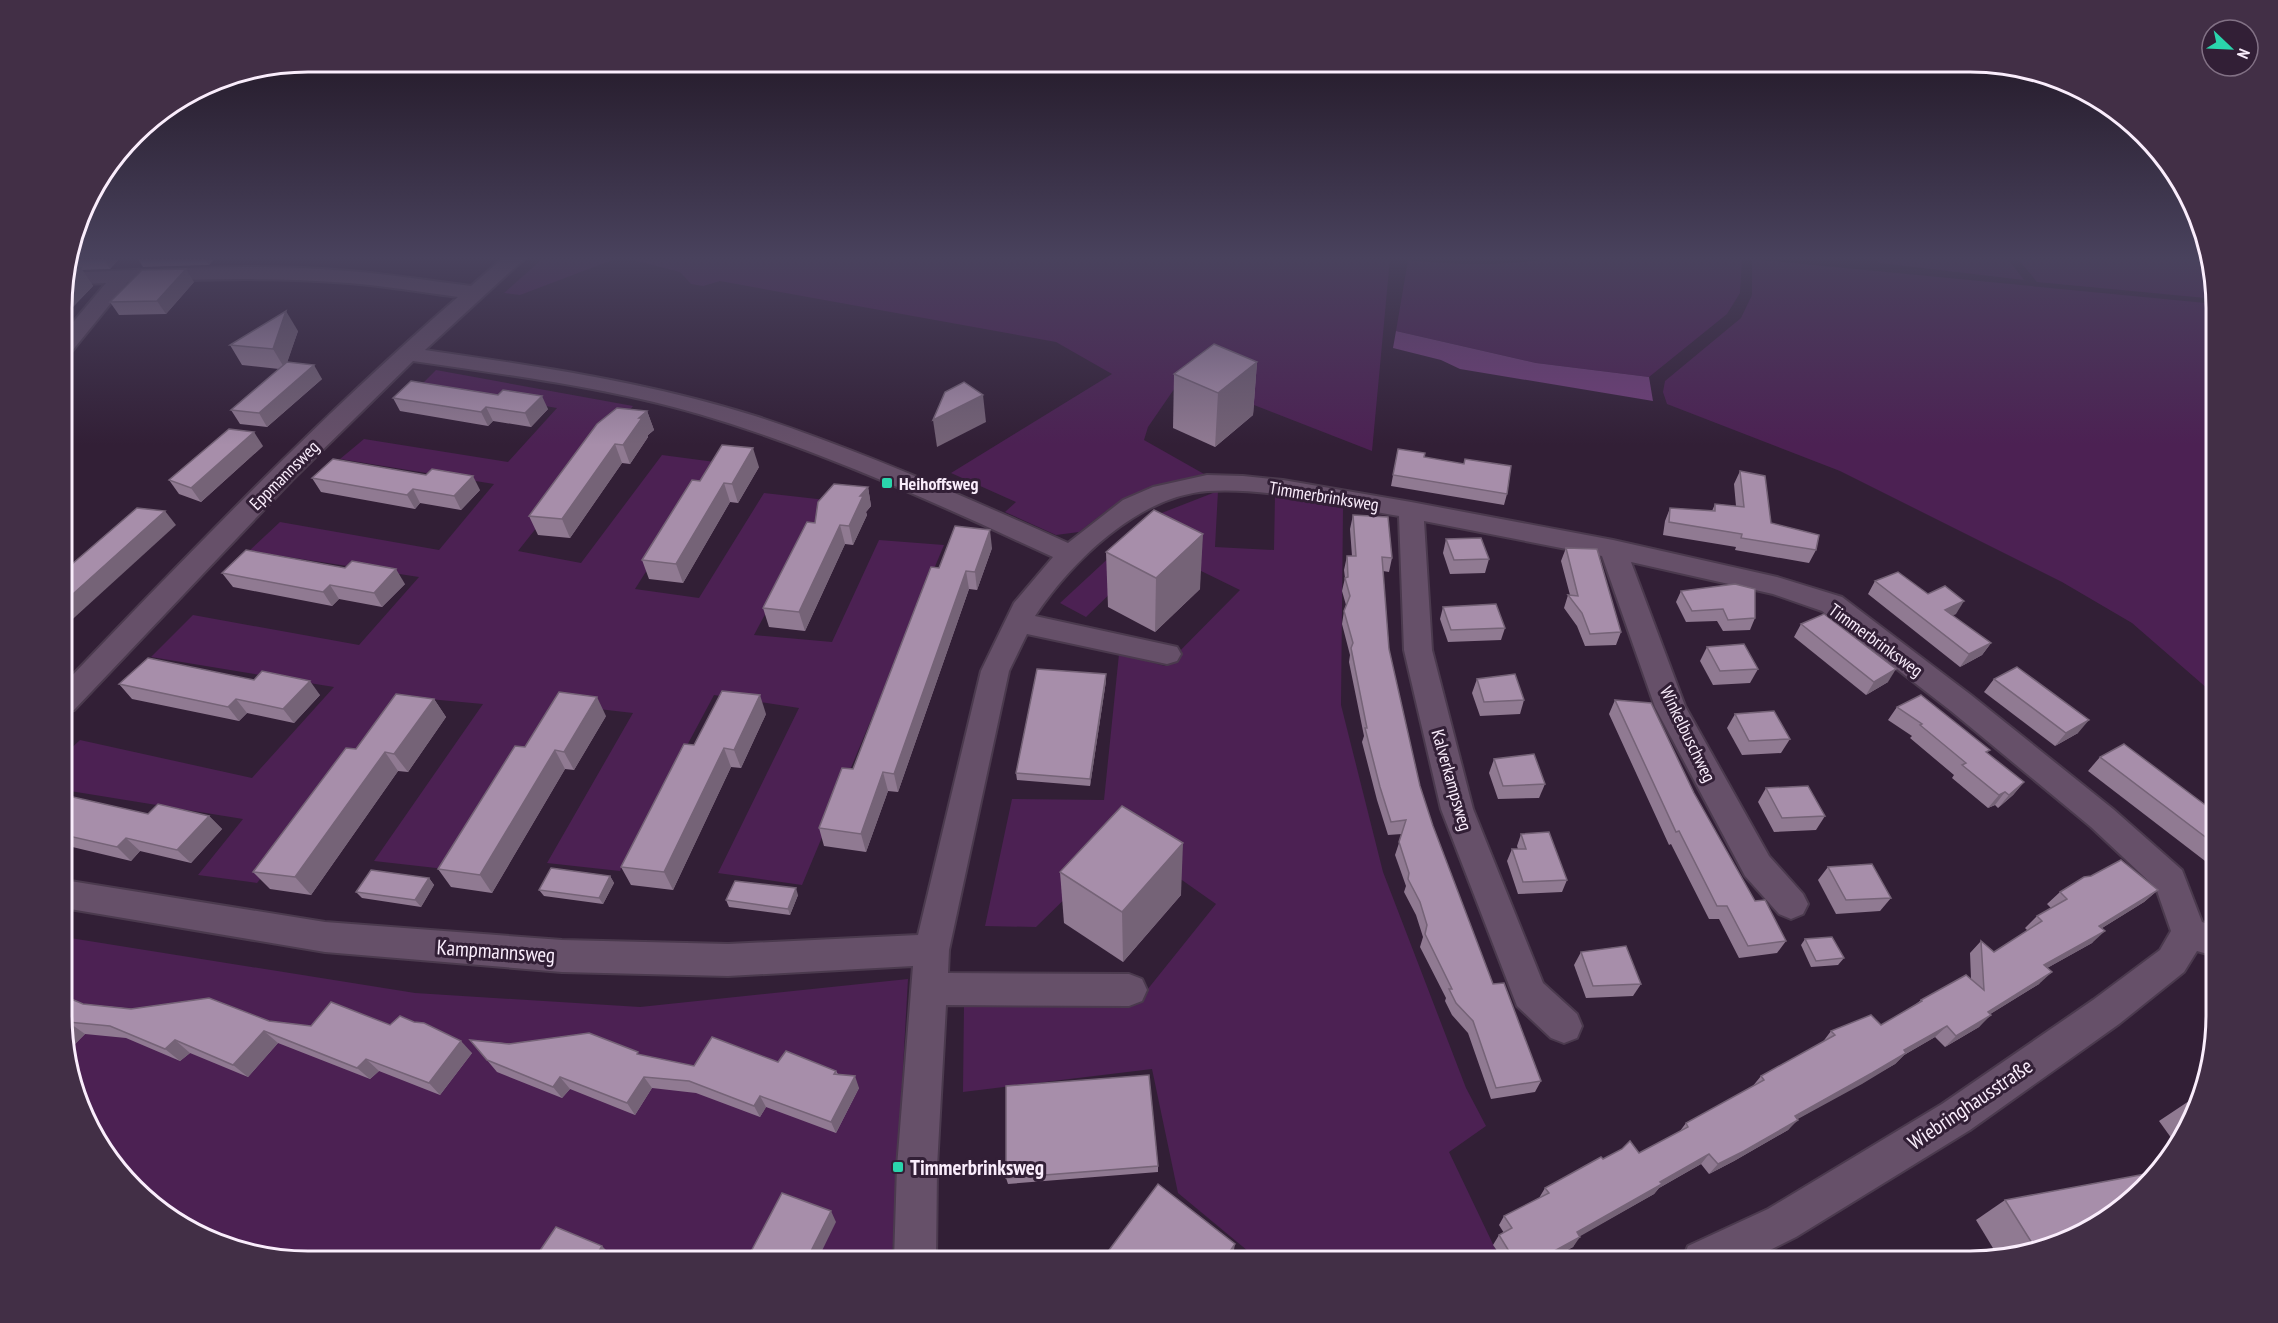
<svg xmlns="http://www.w3.org/2000/svg" width="2278" height="1323" viewBox="0 0 2278 1323" font-family="'PT Sans Narrow',sans-serif">
  <rect width="100%" height="100%" fill="#321f36"/>
  <g fill="#4c2153">
    <polygon points="542,259 615,259 520,295 504,293"/>
    <polygon points="629,259 1390,259 1372,451 1210,388 1181,379 1148,427 1144,440 1204,474 1162,484 1106,511 1079,532 1056,535 1005,512 1016,502 951,473 1112,374 1056,342 720,281 703,286 691,284 680,272"/>
    <path d="M1547,259H1742L1740,293L1727,314L1649,377L1536,363L1396,331L1408,260C1454,265 1501,266 1547,259Z"/>
    <polygon points="1752,259 2216,304 2216,696 2132,623 2062,582 1840,471 1667,404 1663,392 1665,381 1741,318 1752,295"/>
    <polygon points="1877,259 2008,259 2024,280 1880,263"/>
    <polygon points="2018,259 2210,259 2216,299 2037,282"/>
    <polygon points="436,370 633,406 518,551 581,563 662,455 715,462 635,589 699,598 764,493 826,500 754,635 832,642 879,540 944,545 802,885 718,873 799,708 714,695 620,871 547,863 633,713 555,704 445,869 374,861 483,704 407,697 257,883 198,875 243,819 64,790 64,755 80,740 252,778 334,687 151,657 193,615 359,645 419,577 249,551 280,522 439,550 494,484 340,459 364,439 508,462 557,408 421,385"/>
    <polygon points="1218,491 1215,547 1274,550 1275,495 1343,508 1341,705 1383,872 1466,1088 1486,1126 1449,1152 1501,1261 1260,1261 1178,1193 1152,1069 963,1092 964,1004 1135,1005 1216,904 1125,840 1036,927 985,926 1012,799 1104,800 1119,654 1165,666 1240,590 1156,549 1086,617 1060,603 1154,516"/>
    <polygon points="64,937 415,993 640,1007 908,979 892,1261 307,1261 244,1253 185,1229 103,1152 64,1047"/>
  </g>
  <polygon fill="#723f7b" points="1396,331 1536,363 1649,377 1653,401 1460,369 1441,360 1393,348"/>
  <g fill="none" stroke-linecap="round" stroke-linejoin="round">
    <g stroke="#4b3a4e" stroke-width="4">
      <path id="minor" d="M502,259H524L425,350C536,366 648,382 755,416C862,451 965,497 1068,543L1123,500L1153,487L1207,475L1243,476L1283,480L1411,502L1613,540L1777,577L1842,597L1971,695L2113,809L2182,870L2202,922L2208,924L2216,921V953L2211,955L2197,951L2184,972L2119,1024L1970,1130L1796,1237L1748,1261H1682L1688,1246L1768,1209L1942,1104L2093,1000L2160,950L2171,931L2156,888L2091,827L1951,711L1822,611L1773,594L1631,562L1685,706L1769,856L1803,894L1808,904L1803,914L1791,919L1779,914L1745,876L1655,707L1602,556L1424,521L1432,650L1473,809L1543,983L1577,1014L1582,1026L1577,1038L1564,1043L1551,1038L1517,1006L1441,809L1404,650L1399,516C1339,506 1269,487 1208,491C1138,496 1072,561 1035,616L1177,647L1181,654L1177,661L1167,664L1027,634L1009,671L949,950L948,973L1129,974L1142,979L1147,990L1142,1001L1129,1006L946,1005L937,1167L936,1261H894L897,1167L913,966L728,976L562,972L325,952L64,908V880L325,922L562,940L728,944L918,935L981,671L1014,603L1053,557C938,504 821,450 699,414C606,387 508,375 413,361L292,480L74,710L64,713V684C191,551 319,418 458,297C422,292 385,286 349,283C276,277 202,279 128,282L72,351L64,353V333L106,283L64,285L65,273C159,269 254,263 348,271C389,274 430,281 471,286Z"/>
    </g>
    <use href="#minor" fill="#665069" fill-rule="evenodd"/>
  </g>
  <g fill="#907a92">
    <polygon points="69,259 119,259 110,269 82,270 93,286 69,311 64,311 64,276"/>
    <polygon points="138,259 214,259 209,265 143,267"/>
    <polygon points="194,282 166,314 119,315 110,302"/>
    <polygon points="298,331 287,362 322,379 267,427 240,424 231,410 279,369 242,365 230,345"/>
    <polygon points="1257,362 1253,415 1215,447 1173,428 1174,374"/>
    <polygon points="498,395 548,409 531,427 493,421 488,426 400,411 393,398"/>
    <polygon points="647,411 654,430 648,435 648,437 630,464 622,463 570,538 538,535 529,516"/>
    <polygon points="263,446 201,502 179,494 169,480"/>
    <polygon points="1398,449 1424,457 1464,464 1507,494 1504,505 1391,486"/>
    <polygon points="759,467 738,503 730,502 683,583 649,579 642,560 700,481"/>
    <polygon points="1740,471 1771,523 1816,550 1809,563 1735,550 1736,547 1663,535 1665,521 1670,508 1712,511 1715,504 1736,506 1734,484"/>
    <polygon points="312,478 480,490 461,510 420,503 415,509 321,492"/>
    <polygon points="868,487 871,506 866,512 867,515 853,545 845,544 805,631 769,627 763,608 815,523"/>
    <polygon points="1353,515 1392,558 1389,572 1383,571 1389,649 1420,786 1433,826 1493,984 1541,1081 1535,1092 1491,1099 1468,1033 1452,1015 1445,1001 1446,998 1420,947 1423,937 1416,915 1404,892 1406,886 1395,855 1402,834 1388,835 1377,800 1362,742 1364,736 1349,662 1350,655 1342,624 1344,611 1346,605 1342,591 1345,578 1344,570 1347,556 1352,556 1350,529"/>
    <polygon points="1446,539 1489,559 1485,573 1450,574 1443,553"/>
    <polygon points="992,548 977,590 969,589 898,792 888,791 866,852 824,846 819,828 853,769 939,568"/>
    <polygon points="1566,548 1621,632 1616,645 1585,646 1577,626 1564,608 1568,595 1570,595 1561,561"/>
    <polygon points="1106,552 1200,589 1155,632 1108,607"/>
    <polygon points="222,573 405,584 382,607 339,599 332,606 233,587"/>
    <polygon points="1875,581 1928,594 1956,614 1952,615 1991,643 1982,655 1960,667 1868,594"/>
    <polygon points="1681,591 1755,618 1750,630 1723,631 1717,621 1686,622 1676,602"/>
    <polygon points="1443,607 1505,628 1501,640 1448,642 1440,619"/>
    <polygon points="1801,624 1888,682 1866,695 1794,637"/>
    <polygon points="1707,647 1758,669 1750,683 1713,685 1700,661"/>
    <polygon points="1106,674 1106,681 1090,786 1017,780 1016,773"/>
    <polygon points="1477,679 1524,700 1520,714 1480,716 1472,693"/>
    <polygon points="1994,679 2078,733 2055,746 1984,692"/>
    <polygon points="254,680 320,695 294,723 247,713 239,721 132,699 119,684"/>
    <polygon points="434,699 446,717 408,772 398,771 311,895 270,889 253,872 356,749"/>
    <polygon points="1615,700 1694,793 1755,901 1786,941 1777,953 1739,958 1719,919 1709,919 1671,844 1669,845 1609,714"/>
    <polygon points="1897,707 1987,753 2024,782 2013,795 1998,808 1995,805 1988,808 1952,778 1954,775 1910,738 1912,736 1888,720"/>
    <polygon points="766,714 741,768 731,767 673,890 631,885 621,867 694,745"/>
    <polygon points="1735,714 1790,739 1781,753 1742,755 1727,728"/>
    <polygon points="606,716 574,770 565,769 492,893 451,887 438,869 525,747"/>
    <polygon points="2100,757 2216,813 2216,860 2209,864 2088,771"/>
    <polygon points="1494,759 1545,784 1539,798 1498,799 1489,773"/>
    <polygon points="1766,788 1825,816 1816,830 1774,832 1758,802"/>
    <polygon points="64,795 148,814 209,816 222,829 191,863 140,851 131,861 64,845"/>
    <polygon points="1521,834 1567,880 1562,892 1518,894 1507,861 1512,849 1518,849 1517,846"/>
    <polygon points="1828,867 1891,898 1880,911 1836,914 1818,880"/>
    <polygon points="1060,872 1181,895 1123,962 1064,923"/>
    <polygon points="610,876 614,883 603,904 544,896 539,890"/>
    <polygon points="429,878 434,885 421,907 362,898 356,892"/>
    <polygon points="2158,890 2144,902 2102,928 2092,943 2047,968 2039,984 1990,1014 1979,1027 1945,1047 1935,1037 1904,1055 1895,1064 1797,1119 1788,1130 1734,1161 1709,1174 1701,1164 1659,1188 1654,1194 1579,1236 1573,1247 1546,1261 1504,1261 1493,1245 1499,1235 1504,1233 1499,1225 1504,1216 1539,1198 1545,1188 1603,1159 1639,1153 1680,1131 1686,1123 1752,1087 1761,1076 1822,1043 1831,1031 1881,1025 1915,1005 1921,1000 1971,979 1970,953 1981,941 1994,952 2028,931 2025,928 2037,916 2051,908 2047,904 2060,892"/>
    <polygon points="798,895 790,915 729,907 726,900"/>
    <polygon points="1805,939 1844,958 1838,965 1811,967 1801,945"/>
    <polygon points="1581,952 1641,984 1633,996 1586,998 1574,965"/>
    <polygon points="64,996 83,1004 311,1026 390,1025 472,1053 440,1095 379,1071 370,1079 278,1043 248,1077 190,1053 180,1061 126,1038 85,1034 66,1053"/>
    <polygon points="470,1040 640,1055 694,1066 778,1062 836,1071 838,1074 859,1088 836,1133 766,1107 760,1117 696,1093 652,1088 635,1115 570,1089 562,1098 497,1072"/>
    <polygon points="2196,1098 2184,1138 2177,1146 2159,1121 2192,1099"/>
    <polygon points="1158,1166 1158,1172 1008,1184 1006,1178"/>
    <polygon points="2005,1200 2049,1249 1999,1258 1976,1220"/>
  </g>
  <g fill="#756377">
    <polygon points="104,259 119,259 110,269"/>
    <polygon points="205,259 214,259 209,265"/>
    <polygon points="81,268 93,286 69,311 64,304 64,286"/>
    <polygon points="186,269 194,282 166,314 157,301"/>
    <polygon points="286,311 298,331 285,369 273,349"/>
    <polygon points="1257,362 1253,415 1215,447 1218,393"/>
    <polygon points="314,365 322,379 267,427 259,413"/>
    <polygon points="983,395 986,422 937,447 933,420"/>
    <polygon points="542,396 548,409 531,427 525,413"/>
    <polygon points="486,407 493,421 488,426 481,412"/>
    <polygon points="647,411 654,430 648,435 648,437 630,464 623,445 639,418"/>
    <polygon points="64,428 69,436 64,442"/>
    <polygon points="254,432 263,446 201,502 191,488"/>
    <polygon points="615,444 622,463 570,538 562,519"/>
    <polygon points="753,448 759,467 738,503 732,484"/>
    <polygon points="473,476 480,490 461,510 454,496"/>
    <polygon points="724,483 730,502 683,583 676,564"/>
    <polygon points="868,487 871,506 866,512 867,515 853,545 849,526 860,496"/>
    <polygon points="413,489 420,503 415,509 407,495"/>
    <polygon points="165,511 176,525 64,627 64,602"/>
    <polygon points="840,525 845,544 805,631 799,612"/>
    <polygon points="990,530 992,548 977,590 975,572"/>
    <polygon points="1203,534 1200,589 1155,632 1156,578"/>
    <polygon points="396,569 405,584 382,607 374,593"/>
    <polygon points="966,571 969,589 898,792 894,774"/>
    <polygon points="330,585 339,599 332,606 323,592"/>
    <polygon points="1964,601 1956,614 1937,622 1945,610"/>
    <polygon points="1991,643 1982,655 1960,667 1969,654"/>
    <polygon points="1896,669 1888,682 1866,695 1874,682"/>
    <polygon points="1106,674 1106,681 1090,786 1090,779"/>
    <polygon points="310,681 320,695 294,723 283,709"/>
    <polygon points="760,695 766,714 741,768 734,750"/>
    <polygon points="597,697 606,716 574,770 564,752"/>
    <polygon points="236,699 247,713 239,721 228,707"/>
    <polygon points="434,699 446,717 408,772 394,754"/>
    <polygon points="2089,720 2078,733 2055,746 2066,733"/>
    <polygon points="724,748 731,767 673,890 664,872"/>
    <polygon points="555,750 565,769 492,893 480,875"/>
    <polygon points="385,752 398,771 311,895 295,877"/>
    <polygon points="883,772 888,791 866,852 861,834"/>
    <polygon points="2024,782 2013,795 1998,808 2009,795"/>
    <polygon points="2005,792 1995,805 1988,808 1999,795"/>
    <polygon points="209,816 222,829 191,863 177,850"/>
    <polygon points="126,838 140,851 131,861 117,847"/>
    <polygon points="1183,843 1181,895 1123,962 1122,912"/>
    <polygon points="610,876 614,883 603,904 599,898"/>
    <polygon points="429,878 434,885 421,907 415,900"/>
    <polygon points="796,888 798,895 790,915 788,909"/>
    <polygon points="2158,890 2144,902 2086,938 2099,926"/>
    <polygon points="2105,931 2092,943 2031,977 2044,965"/>
    <polygon points="2052,972 2039,984 1976,1023 1988,1012"/>
    <polygon points="1991,1015 1979,1027 1945,1047 1956,1036"/>
    <polygon points="68,1022 85,1034 66,1053 64,1047 64,1026"/>
    <polygon points="1947,1026 1935,1037 1904,1055 1895,1064 1862,1084 1785,1126 1795,1116 1904,1050"/>
    <polygon points="264,1031 278,1043 248,1077 233,1065"/>
    <polygon points="175,1040 190,1053 180,1061 165,1049"/>
    <polygon points="461,1041 472,1053 440,1095 429,1083"/>
    <polygon points="366,1059 379,1071 370,1079 357,1068"/>
    <polygon points="855,1076 859,1088 836,1133 831,1122"/>
    <polygon points="560,1077 570,1089 562,1098 553,1087"/>
    <polygon points="644,1077 652,1088 635,1115 627,1103"/>
    <polygon points="760,1096 766,1107 760,1117 754,1106"/>
    <polygon points="1798,1120 1788,1130 1734,1161 1709,1174 1718,1164"/>
    <polygon points="1709,1154 1701,1164 1659,1188 1654,1194 1570,1242 1577,1232 1660,1182"/>
    <polygon points="831,1211 836,1222 817,1261 806,1261"/>
    <polygon points="1580,1237 1573,1247 1546,1261 1536,1261"/>
    <polygon points="1235,1244 1232,1261 1223,1261"/>
    <polygon points="602,1246 612,1256 609,1261 593,1261"/>
  </g>
  <g fill="#a78eaa" stroke="#756377" stroke-width="1.5">
    <polygon points="81,268 64,286 64,276 66,269"/>
    <polygon points="186,269 157,301 110,302 142,270"/>
    <polygon points="286,311 273,349 230,345"/>
    <polygon points="1214,344 1257,362 1218,393 1174,374"/>
    <polygon points="287,362 314,365 259,413 231,410"/>
    <polygon points="411,381 498,395 503,390 542,396 525,413 486,407 481,412 393,398"/>
    <polygon points="964,382 983,395 933,420 945,392"/>
    <polygon points="617,408 647,411 639,418 642,418 623,445 615,444 562,519 529,516 597,424"/>
    <polygon points="229,429 254,432 191,488 169,480"/>
    <polygon points="722,445 753,448 732,484 724,483 676,564 642,560 692,480 700,481"/>
    <polygon points="1398,449 1425,453 1424,457 1464,464 1465,459 1511,466 1507,494 1393,475"/>
    <polygon points="333,459 426,475 432,469 473,476 454,496 413,489 407,495 312,478"/>
    <polygon points="1740,471 1765,476 1771,523 1819,535 1816,550 1741,538 1742,534 1669,522 1670,508 1715,511 1715,504 1744,507"/>
    <polygon points="834,484 868,487 860,496 863,496 849,526 840,525 799,612 763,608 807,522 815,523 818,502"/>
    <polygon points="137,508 165,511 64,602 64,571"/>
    <polygon points="1154,510 1203,534 1156,578 1106,552"/>
    <polygon points="1353,515 1388,517 1392,558 1382,557 1389,649 1420,786 1433,826 1493,984 1504,983 1541,1081 1496,1088 1473,1021 1456,1003 1449,989 1452,989 1425,934 1427,925 1420,902 1408,879 1409,873 1399,842 1406,820 1391,822 1380,787 1365,728 1367,728 1351,648 1353,643 1344,611 1350,596 1345,578 1348,577 1347,556 1356,556"/>
    <polygon points="955,526 990,530 975,572 966,571 894,774 883,772 861,834 819,828 842,768 853,769 931,567 939,568"/>
    <polygon points="1481,538 1489,559 1454,560 1446,539"/>
    <polygon points="1566,548 1597,549 1621,632 1590,634 1582,613 1568,595 1578,596"/>
    <polygon points="246,550 345,568 352,561 396,569 374,593 330,585 323,592 222,573"/>
    <polygon points="1898,572 1928,594 1945,586 1964,601 1945,610 1991,643 1969,654 1875,581"/>
    <polygon points="1735,584 1755,589 1755,618 1728,620 1723,609 1692,611 1681,591"/>
    <polygon points="1496,604 1505,628 1451,630 1443,607"/>
    <polygon points="1824,614 1896,669 1874,682 1801,624"/>
    <polygon points="1744,644 1758,669 1720,671 1707,647"/>
    <polygon points="148,658 254,680 262,671 310,681 283,709 236,699 228,707 119,684"/>
    <polygon points="2017,667 2089,720 2066,733 1994,679"/>
    <polygon points="1037,669 1106,674 1090,779 1016,773"/>
    <polygon points="1515,674 1524,700 1484,702 1477,679"/>
    <polygon points="722,691 760,695 734,750 724,748 664,872 621,867 684,744 694,745"/>
    <polygon points="559,692 597,697 564,752 555,750 480,875 438,869 515,746 525,747"/>
    <polygon points="396,694 434,699 394,754 385,752 295,877 253,872 346,748 356,749"/>
    <polygon points="1921,695 1990,750 1986,752 2024,782 2009,795 2005,792 1999,795 1962,765 1966,763 1920,725 1922,724 1897,707"/>
    <polygon points="1615,700 1651,703 1694,793 1755,901 1765,900 1786,941 1748,946 1727,906 1717,906 1679,831 1676,832"/>
    <polygon points="1774,711 1790,739 1749,741 1735,714"/>
    <polygon points="2124,744 2216,813 2216,845 2100,757"/>
    <polygon points="1534,754 1545,784 1503,786 1494,759"/>
    <polygon points="1808,786 1825,816 1782,818 1766,788"/>
    <polygon points="64,795 148,814 158,804 209,816 177,850 126,838 117,847 64,835"/>
    <polygon points="1122,806 1183,843 1122,912 1060,872"/>
    <polygon points="1549,832 1567,880 1523,882 1512,849 1526,849 1521,834"/>
    <polygon points="2121,860 2158,890 2099,926 2105,931 2044,965 2052,972 1988,1012 1991,1015 1956,1036 1947,1026 1904,1050 1906,1053 1872,1073 1795,1116 1798,1120 1744,1151 1718,1164 1709,1154 1660,1182 1662,1184 1577,1232 1580,1237 1536,1261 1534,1261 1532,1259 1527,1261 1515,1261 1499,1235 1512,1228 1504,1216 1549,1193 1545,1188 1601,1157 1603,1159 1622,1149 1630,1141 1639,1153 1688,1127 1686,1123 1764,1080 1761,1076 1835,1035 1831,1031 1871,1015 1881,1025 1922,1001 1921,1000 1966,975 1984,990 1981,941 1994,952 2042,921 2037,916 2067,899 2060,892 2084,877 2091,876"/>
    <polygon points="1872,864 1891,898 1846,900 1828,867"/>
    <polygon points="551,868 610,876 599,898 539,890"/>
    <polygon points="371,870 429,878 415,900 356,892"/>
    <polygon points="735,881 796,888 788,909 726,900"/>
    <polygon points="1832,937 1844,958 1816,961 1805,939"/>
    <polygon points="1626,946 1641,984 1593,986 1581,952"/>
    <polygon points="64,996 83,1004 131,1009 209,998 269,1021 311,1026 331,1002 390,1025 400,1016 414,1022 424,1023 461,1041 429,1083 366,1059 357,1068 264,1031 233,1065 175,1040 165,1049 110,1026 68,1022 64,1026"/>
    <polygon points="589,1033 638,1052 637,1054 694,1066 712,1037 778,1062 786,1051 836,1071 834,1074 855,1076 831,1122 760,1096 754,1106 689,1081 644,1077 627,1103 560,1077 553,1087 487,1060 470,1040 509,1044"/>
    <polygon points="1149,1075 1158,1166 1006,1178 1006,1086"/>
    <polygon points="2151,1173 2107,1220 2049,1249 2037,1251 2005,1200"/>
    <polygon points="1158,1184 1235,1244 1223,1261 1101,1261"/>
    <polygon points="782,1193 831,1211 806,1261 746,1261"/>
    <polygon points="556,1227 602,1246 593,1261 533,1261"/>
  </g>
  <linearGradient id="sky" x2="0" y2="1"><stop stop-color="#1c111e"/><stop offset="0.58" stop-color="#49425d"/><stop offset="1" stop-color="#49425d" stop-opacity="0"/></linearGradient>
  <rect width="2278" height="445" fill="url(#sky)"/>
  <g fill="#2ad5ac" stroke="#321f36" stroke-width="2">
    <rect x="881" y="477" width="12" height="12" rx="3"/>
    <rect x="892" y="1161" width="12" height="12" rx="3"/>
  </g>
  <g text-anchor="middle" dominant-baseline="central" stroke-width="6" stroke-linejoin="round" paint-order="stroke">
    <g font-size="18" fill="#faedfc" stroke="#321f36">
      <text transform="translate(284 475) rotate(-45)">Eppmannsweg</text>
      <text transform="translate(1324 496) rotate(9)">Timmerbrinksweg</text>
      <text transform="translate(1876 640) rotate(36)">Timmerbrinksweg</text>
      <text transform="translate(1688 734) rotate(64)">Winkelbuschweg</text>
      <text transform="translate(1452 780) rotate(74)">Kalverkampsweg</text>
    </g>
    <g font-size="18" font-weight="bold" fill="#faedfc" stroke="#321f36" text-anchor="start">
      <text x="899" y="483">Heihoffsweg</text>
    </g>
    <g font-size="21" fill="#faedfc" stroke="#321f36">
      <text transform="translate(496 951) rotate(4)">Kampmannsweg</text>
      <text transform="translate(1970 1104) rotate(-34)">Wiebringhausstraße</text>
    </g>
    <g font-size="21" font-weight="bold" fill="#faedfc" stroke="#321f36" text-anchor="start">
      <text x="910" y="1167">Timmerbrinksweg</text>
    </g>
  </g>
  <path d="M0 0H2278V1323H0ZM308 72H1970A236 236 0 0 1 2206 308V1015A236 236 0 0 1 1970 1251H308A236 236 0 0 1 72 1015V308A236 236 0 0 1 308 72Z" fill="#422f46" fill-rule="evenodd"/>
  <path fill="none" stroke="#faedfc" stroke-width="3" d="M308 72H1970A236 236 0 0 1 2206 308V1015A236 236 0 0 1 1970 1251H308A236 236 0 0 1 72 1015V308A236 236 0 0 1 308 72Z"/>
  <g transform="translate(2230 48) rotate(113)"><circle r="28" fill="#321f36" stroke="#827185" stroke-width="1.5"/>
  <path d="M0-4.5L10 22L0 15L-10 22Z" fill="#2ad5ac"/>
  <text y="-9" font-size="16" font-weight="bold" text-anchor="middle" fill="#faedfc">N</text>
  </g>
</svg>
